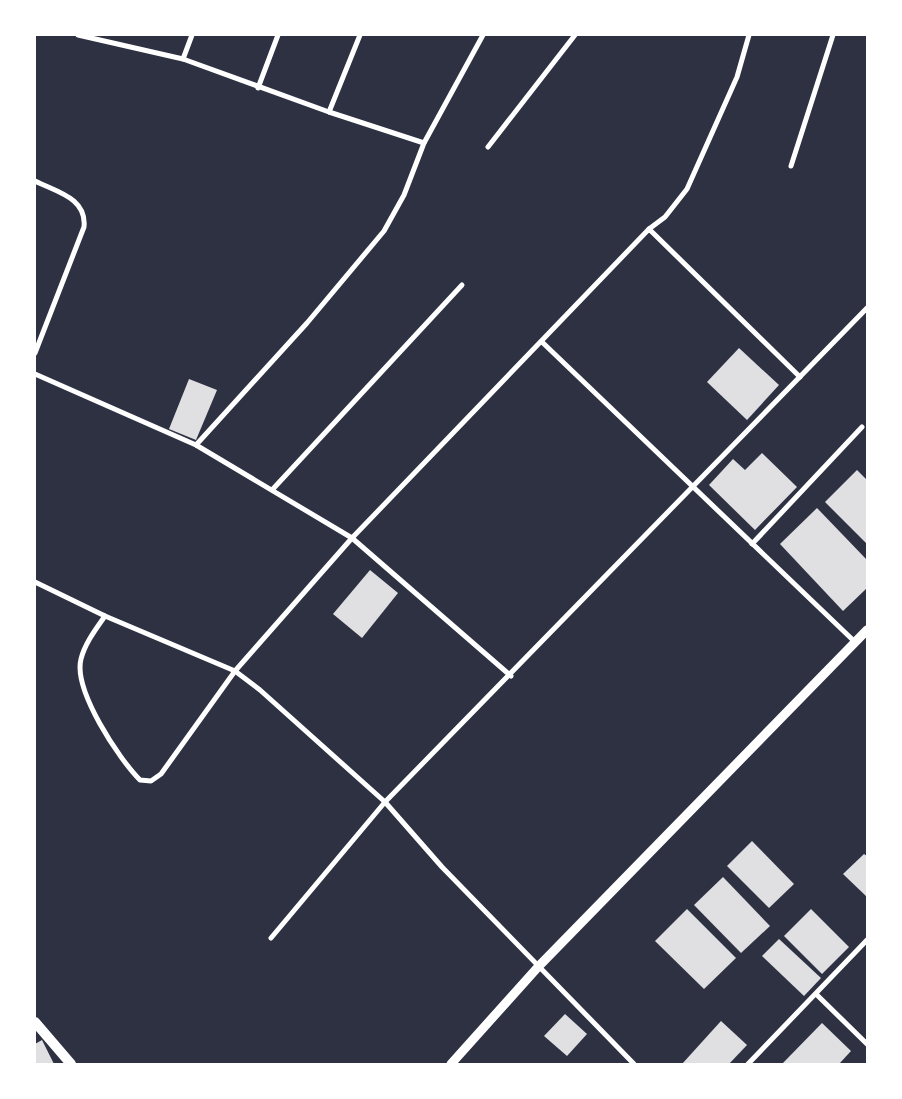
<svg xmlns="http://www.w3.org/2000/svg" width="902" height="1099" viewBox="0 0 902 1099" font-family="'DejaVu Sans',sans-serif">
  <rect width="100%" height="100%" fill="#2d3142"/>
  <g fill="#e0e0e3">
    <polygon points="739,348 779,385 747,420 707,382"/>
    <polygon points="189,379 217,390 196,440 169,429"/>
    <polygon points="762,453 797,487 755,530 709,485 733,459 745,470"/>
    <polygon points="857,470 867,480 867,544 825,502"/>
    <polygon points="817,508 867,560 867,588 843,611 780,544"/>
    <polygon points="370,570 398,593 362,638 333,614"/>
    <polygon points="752,841 794,884 769,908 727,866"/>
    <polygon points="864,854 867,856 867,897 843,874"/>
    <polygon points="723,877 770,926 741,953 694,905"/>
    <polygon points="687,909 736,958 704,989 655,941"/>
    <polygon points="811,909 849,947 822,974 784,936"/>
    <polygon points="779,939 821,978 804,996 762,956"/>
    <polygon points="565,1014 587,1034 567,1056 544,1036"/>
    <polygon points="721,1021 747,1045 729,1064 682,1064"/>
    <polygon points="822,1023 851,1051 839,1064 782,1064"/>
    <polygon points="42,1040 54,1064 35,1064 35,1044"/>
  </g>
  <g fill="none" stroke-linecap="round" stroke-linejoin="round">
    <g stroke="#fff" stroke-width="5">
      <polyline points="78,35 183,59 329,112 424,143"/>
      <polyline points="183,59 192,35"/>
      <polyline points="258,88 278,35"/>
      <polyline points="329,112 360,35"/>
      <polyline points="488,147 575,35"/>
      <polyline points="791,166 833,35"/>
      <path d="M35,181C57,192 87,198 84,227L35,353"/>
      <polyline points="649,229 665,217 687,189 737,77 749,35"/>
      <polyline points="542,342 855,642"/>
      <polyline points="35,374 196,445 352,538 511,676"/>
      <polyline points="196,445 307,323 384,231 404,195 424,143 483,35"/>
      <polyline points="272,490 462,285"/>
      <polyline points="752,544 862,427"/>
      <polyline points="35,582 105,616 235,671 260,690 385,802 442,867 634,1064"/>
      <path d="M105,616C96,629 85,643 81,659C73,690 119,759 140,780L151,781L161,774L235,671L352,538L649,229L800,377"/>
      <polyline points="271,938 385,802 867,308"/>
      <polyline points="816,994 867,1044"/>
      <polyline points="748,1064 867,940"/>
    </g>
    <polyline stroke="#fff" stroke-width="9" points="451,1064 538,967 867,630"/>
    <polyline stroke="#fff" stroke-width="10" points="35,1022 71,1064"/>
  </g>
  <rect width="902" height="1099" fill="none" stroke="#ffffff" stroke-width="72"/>
</svg>
